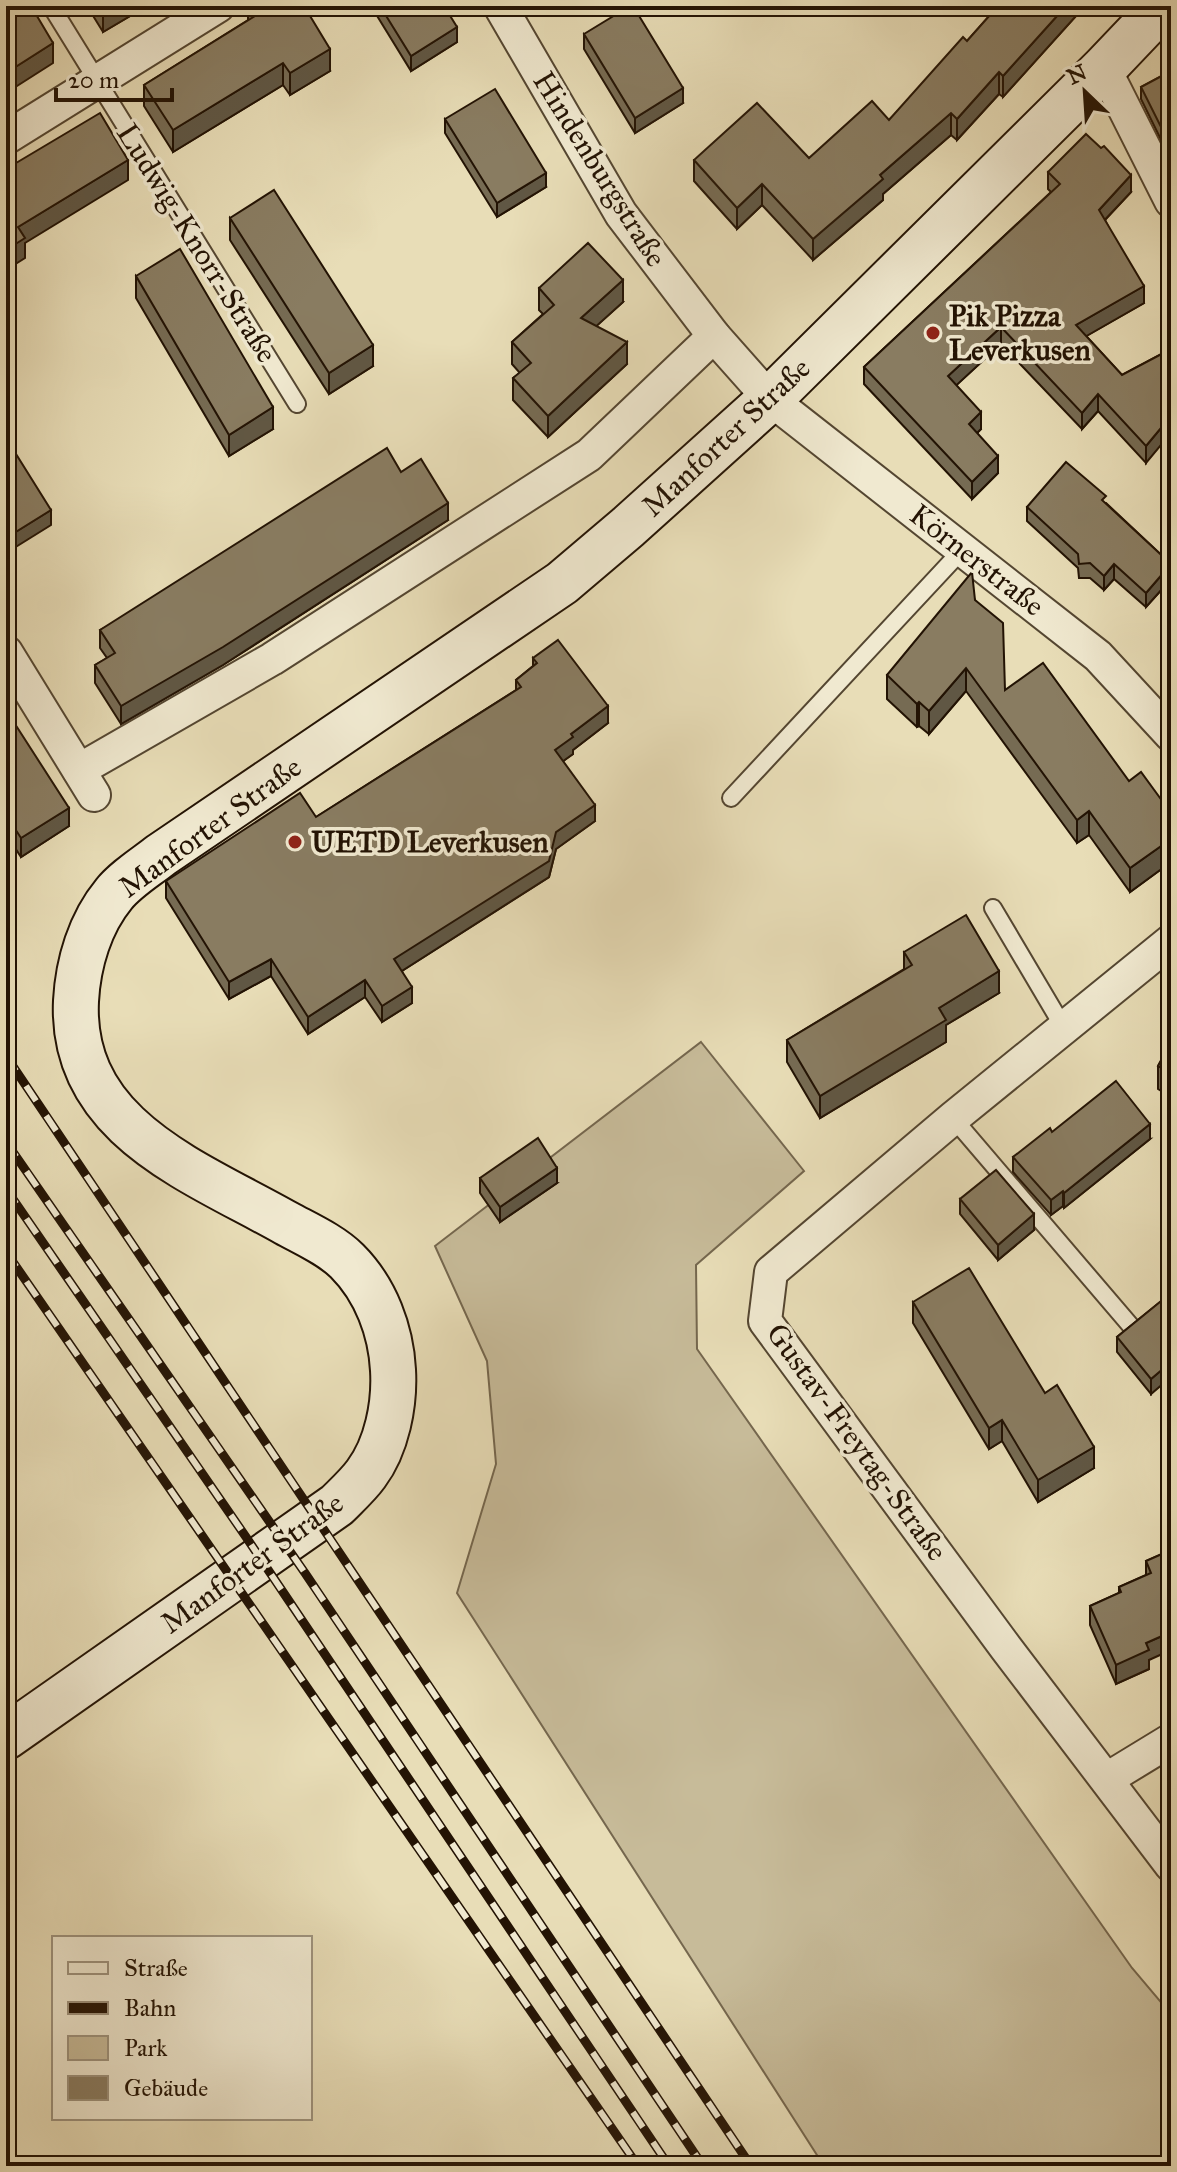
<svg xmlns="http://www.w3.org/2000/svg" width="1177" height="2172" viewBox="0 0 1177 2172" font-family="'IM FELL Great Primer',serif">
  <rect width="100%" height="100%" fill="#e8ddb7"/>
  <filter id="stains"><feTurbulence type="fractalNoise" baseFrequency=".0025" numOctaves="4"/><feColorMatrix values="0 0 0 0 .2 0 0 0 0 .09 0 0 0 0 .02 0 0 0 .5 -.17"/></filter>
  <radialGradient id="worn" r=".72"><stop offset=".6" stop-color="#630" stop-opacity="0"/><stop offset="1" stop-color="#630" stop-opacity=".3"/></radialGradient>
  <polygon fill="#c7bb99" stroke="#75674e" stroke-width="2" points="701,1042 804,1171 696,1265 697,1349 1132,1968 1171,2014 1171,2166 824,2166 457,1593 496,1464 487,1361 435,1246"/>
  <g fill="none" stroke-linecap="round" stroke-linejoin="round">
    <g stroke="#544631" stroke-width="20">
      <g id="lane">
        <polyline points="51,6 297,404"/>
        <polyline points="731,798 963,549"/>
        <polyline points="993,908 1064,1028"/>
        <polyline points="953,1118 1130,1325"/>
      </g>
    </g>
    <g stroke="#544631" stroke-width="36">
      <g id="street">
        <polyline points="500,6 621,214 714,336 770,399 1098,656 1171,735"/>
        <polyline points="1104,68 1171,201"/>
        <polyline points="6,138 218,6"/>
        <polyline points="6,652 94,795"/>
        <polyline points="79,770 272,659 589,455 714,336"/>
        <polyline points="1171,941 953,1118 771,1272 765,1321 1006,1648 1171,1865"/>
        <polyline points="1107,1779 1171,1740"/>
      </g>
    </g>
    <g stroke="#231304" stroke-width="48">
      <path id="secondary" d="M6,1737L337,1505C347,1495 358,1485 366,1474C387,1446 395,1404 393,1370C391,1331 376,1290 347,1261C331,1245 306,1234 286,1223C194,1171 70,1127 76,1001C78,963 90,923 114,894C126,879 146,867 161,855L562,583L628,527L770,399L1104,68L1163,6"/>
    </g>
    <use href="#lane" stroke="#f0e9d0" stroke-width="16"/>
    <use href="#street" stroke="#f0e9d0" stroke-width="32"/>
    <use href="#secondary" stroke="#f0e9d0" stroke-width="44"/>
    <g stroke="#231304" stroke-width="9">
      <g id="rail">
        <polyline points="6,1056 751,2166"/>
        <polyline points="6,1142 305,1573 703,2166"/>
        <polyline points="6,1189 246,1537 669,2166"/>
        <polyline points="6,1252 638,2166"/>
      </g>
    </g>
    <use href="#rail" stroke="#f0e9d0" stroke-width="6" stroke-dasharray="18" stroke-linecap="butt"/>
  </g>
  <g fill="#766b53" stroke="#231304" stroke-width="2">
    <polygon points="87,6 147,6 103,32"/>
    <polygon points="248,6 330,71 290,95 283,85 173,152 144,106 144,85 248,20"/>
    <polygon points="371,6 444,6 457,42 411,71"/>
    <polygon points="998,6 1085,6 1003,97 999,94 957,140 951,135 883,194 883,200 813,260 762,205 737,229 694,181 694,160 809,158 889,120 967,41"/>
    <polygon points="584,34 683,103 635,133 584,49"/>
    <polygon points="1171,71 1171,160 1141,99 1141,87"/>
    <polygon points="445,119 546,187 497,217 445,133"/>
    <polygon points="1048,172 1131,192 1105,220 1144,303 1086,336 1122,375 1171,349 1146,463 1098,411 1082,429 1001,344 956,385 981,429 977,433 998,473 972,499 864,384 864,367 1051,192 1048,189"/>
    <polygon points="230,218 373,366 329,394 230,240"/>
    <polygon points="136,276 273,429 229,456 136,298"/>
    <polygon points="539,288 623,302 596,326 627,364 548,437 513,400 513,378 520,373 512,364 512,342 543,314 539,310"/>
    <polygon points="401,472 448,520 223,665 121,724 95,683 95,665 107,658 100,648 100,630"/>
    <polygon points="1106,503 1171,564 1171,611 1163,599 1163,588 1146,607 1114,579 1104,590 1090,578 1079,578 1078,568 1027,521 1027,507"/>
    <polygon points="975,600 1005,690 1129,781 1171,813 1171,862 1130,892 1089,835 1077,843 966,691 929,734 919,726 917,727 887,699 887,675"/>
    <polygon points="533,658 608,723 573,750 573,754 563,761 595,821 556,849 549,877 402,971 412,1003 382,1022 365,997 308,1034 271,976 229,999 166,898 166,881 316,817 516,690 516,680 533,666"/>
    <polygon points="6,710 69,826 21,857 6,834"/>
    <polygon points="904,952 999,993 946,1025 946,1042 820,1118 787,1062 787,1040 904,969"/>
    <polygon points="1171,1042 1171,1097 1158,1089 1158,1066"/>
    <polygon points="1150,1139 1064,1208 1063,1206 1051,1215 1013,1172 1013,1157"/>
    <polygon points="480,1178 557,1183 500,1222 480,1193"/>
    <polygon points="960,1199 1034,1230 998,1260 960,1214"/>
    <polygon points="1171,1293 1151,1394 1117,1352 1117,1337"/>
    <polygon points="913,1302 1045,1393 1094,1468 1038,1502 1002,1441 989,1449 913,1323"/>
    <polygon points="1171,1550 1149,1660 1149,1669 1116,1684 1090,1625 1090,1606 1119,1593 1119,1587 1146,1575 1146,1561"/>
  </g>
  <g fill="#605744" stroke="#231304" stroke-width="2">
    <polygon points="115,6 147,6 103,32 103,13"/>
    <polygon points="1066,6 1085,6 1003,97 1003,76"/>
    <polygon points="457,27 457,42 411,71 411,56"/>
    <polygon points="53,43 53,63 6,93 6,73"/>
    <polygon points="330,49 330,71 290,95 290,73"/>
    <polygon points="283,63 283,85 173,152 173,130"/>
    <polygon points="999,72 999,94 957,140 957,119"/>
    <polygon points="683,88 683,103 635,133 635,118"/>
    <polygon points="951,113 951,135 883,194 883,200 813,260 813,239 880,175"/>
    <polygon points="128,160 128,180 25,243 25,258 6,270 6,250 18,227"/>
    <polygon points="546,173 546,187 497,217 497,203"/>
    <polygon points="1131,175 1131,192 1099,226 1099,210"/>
    <polygon points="762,184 762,205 737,229 737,208"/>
    <polygon points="623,280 623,302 581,340 581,318"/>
    <polygon points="1144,286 1144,303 1076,342 1076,325"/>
    <polygon points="1001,327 1001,344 948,393 948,376"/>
    <polygon points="627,342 627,364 548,437 548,416"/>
    <polygon points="373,345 373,366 329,394 329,373"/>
    <polygon points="1098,394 1098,411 1082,429 1082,413"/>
    <polygon points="273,407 273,429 229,456 229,435"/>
    <polygon points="981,412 981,429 969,441 969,424"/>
    <polygon points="1171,416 1171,433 1146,463 1146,446"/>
    <polygon points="998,456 998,473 972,499 972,482"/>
    <polygon points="448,503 448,520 223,665 121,724 121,706"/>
    <polygon points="51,510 51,525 6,553 6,538"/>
    <polygon points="1114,564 1114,579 1104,590 1104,576"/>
    <polygon points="1171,564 1171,578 1163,582 1163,588 1146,607 1146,593"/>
    <polygon points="966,668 966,691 929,734 929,711"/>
    <polygon points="919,702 919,726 917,727 917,704"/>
    <polygon points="608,706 608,723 573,750 573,754 555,767 555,750 571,734"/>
    <polygon points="595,805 595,821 556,849 549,877 394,976 394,959 556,832"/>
    <polygon points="69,808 69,826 21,857 21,838"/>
    <polygon points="1089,811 1089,835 1077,843 1077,820"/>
    <polygon points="1171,839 1171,862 1130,892 1130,868"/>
    <polygon points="271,959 271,976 229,999 229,982"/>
    <polygon points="999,971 999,993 946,1025 946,1042 820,1118 820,1096 939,1008"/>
    <polygon points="365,980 365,997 308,1034 308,1017"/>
    <polygon points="412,987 412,1003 382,1022 382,1006"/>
    <polygon points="1150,1124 1150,1139 1064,1208 1064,1193"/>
    <polygon points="557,1168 557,1183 500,1222 500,1207"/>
    <polygon points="1063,1191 1063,1206 1051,1215 1051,1200"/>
    <polygon points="1034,1214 1034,1230 998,1260 998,1245"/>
    <polygon points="1171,1362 1171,1377 1151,1394 1151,1379"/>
    <polygon points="1002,1420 1002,1441 989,1449 989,1428"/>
    <polygon points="1094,1447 1094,1468 1038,1502 1038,1480"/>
    <polygon points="1171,1632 1171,1650 1149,1660 1149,1669 1116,1684 1116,1665 1146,1643"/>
  </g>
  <g fill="#897c61" stroke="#231304" stroke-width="2">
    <polygon points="10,6 31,6 53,43 6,73 6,9"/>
    <polygon points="99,6 115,6 103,13"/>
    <polygon points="248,6 304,6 330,49 290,73 283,63 173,130 144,85 255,16"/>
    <polygon points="380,6 444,6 457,27 411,56"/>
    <polygon points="630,6 633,6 683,88 635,118 584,34"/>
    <polygon points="998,6 1066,6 1003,76 999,72 957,119 951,113 880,175 883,179 813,239 762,184 737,208 694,160 757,103 809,158 872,101 889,120 963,37 967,41"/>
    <polygon points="1171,71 1171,147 1141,87"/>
    <polygon points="495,89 546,173 497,203 445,119"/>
    <polygon points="100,113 128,160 18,227 25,238 6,250 6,169"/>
    <polygon points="1086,134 1101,148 1104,146 1131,175 1099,210 1144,286 1076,325 1122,375 1171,349 1171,416 1146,446 1098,394 1082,413 1001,327 948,376 981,412 969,424 998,456 972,482 864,367 1060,184 1048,172"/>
    <polygon points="274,190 373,345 329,373 230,218"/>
    <polygon points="588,243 623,280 581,318 627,342 548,416 513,378 531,363 512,342 554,305 539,288"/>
    <polygon points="180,249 273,407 229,435 136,276"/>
    <polygon points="6,438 51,510 6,538"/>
    <polygon points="387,448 401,472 421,459 448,503 223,647 121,706 95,665 115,653 100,630"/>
    <polygon points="1066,462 1106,496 1102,500 1171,564 1146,593 1114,564 1104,576 1090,563 1079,564 1078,554 1027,507"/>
    <polygon points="972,572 975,600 1003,623 1005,690 1043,663 1129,781 1141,772 1171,813 1171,839 1130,868 1089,811 1077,820 966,668 929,711 919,702 917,704 887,675"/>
    <polygon points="1171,576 1171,594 1163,582"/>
    <polygon points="558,640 608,706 571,734 573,737 555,750 595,805 556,832 549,861 394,959 412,987 382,1006 365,980 308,1017 271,959 229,982 166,881 300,793 316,817 521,687 516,680 537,663 533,658"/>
    <polygon points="6,710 69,808 21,838 6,815"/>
    <polygon points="966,915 999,971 939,1008 946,1020 820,1096 787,1040 912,965 904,952"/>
    <polygon points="1171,1042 1171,1073 1158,1066"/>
    <polygon points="1116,1081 1150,1124 1064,1193 1063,1191 1051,1200 1013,1157 1050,1128 1052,1132"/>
    <polygon points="538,1138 557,1168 500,1207 480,1178"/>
    <polygon points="996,1170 1034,1214 998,1245 960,1199"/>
    <polygon points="969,1268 1045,1393 1057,1385 1094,1447 1038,1480 1002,1420 989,1428 913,1302"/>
    <polygon points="1171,1293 1171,1362 1151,1379 1117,1337"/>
    <polygon points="1171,1550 1171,1632 1146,1643 1149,1650 1116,1665 1090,1606 1121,1592 1119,1587 1151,1573 1146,1561"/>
  </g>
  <g fill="#8f2418" stroke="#f0e9d0" stroke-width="3">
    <circle cx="933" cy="333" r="8"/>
    <circle cx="295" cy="842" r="8"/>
  </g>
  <g text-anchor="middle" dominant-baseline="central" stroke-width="7" stroke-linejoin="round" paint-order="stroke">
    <g font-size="30" fill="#231304" stroke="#f0e9d0">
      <text transform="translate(600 169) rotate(58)">Hindenburgstraße</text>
      <text transform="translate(197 243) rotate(58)">Ludwig-Knorr-Straße</text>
      <text transform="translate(726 437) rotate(-43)">Manforter Straße</text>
      <text transform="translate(977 560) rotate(38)">Körnerstraße</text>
      <text transform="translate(210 827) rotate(-36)">Manforter Straße</text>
      <text transform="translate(857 1442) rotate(54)">Gustav-Freytag-Straße</text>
      <text transform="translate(252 1563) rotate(-36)">Manforter Straße</text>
    </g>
    <g font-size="30" font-weight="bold" fill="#231304" stroke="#f0e9d0" text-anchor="start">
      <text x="949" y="316">Pik Pizza<tspan x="949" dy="34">Leverkusen</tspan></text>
      <text x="311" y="842">UETD Leverkusen</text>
    </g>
  </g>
  <rect width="1177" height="2172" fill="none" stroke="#e8ddb7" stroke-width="32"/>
  <rect x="8" y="8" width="1161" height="2156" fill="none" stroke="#231304" stroke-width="4"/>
  <rect x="16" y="16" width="1145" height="2140" fill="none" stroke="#231304" stroke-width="2"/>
  <rect x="52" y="1936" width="260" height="184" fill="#f0e9d0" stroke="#9e937e" stroke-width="2"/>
  <rect x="68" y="1962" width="40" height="12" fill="#f0e9d0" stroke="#9e937e" stroke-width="2"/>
  <text x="124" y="1976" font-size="24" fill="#231304">Straße</text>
  <rect x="68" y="2002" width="40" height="12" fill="#231304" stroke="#9e937e" stroke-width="2"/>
  <text x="124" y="2016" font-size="24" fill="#231304">Bahn</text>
  <rect x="68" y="2036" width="40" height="24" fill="#c7bb99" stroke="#9e937e" stroke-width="2"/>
  <text x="124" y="2056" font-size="24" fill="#231304">Park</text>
  <rect x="68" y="2076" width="40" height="24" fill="#897c61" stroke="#9e937e" stroke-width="2"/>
  <text x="124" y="2096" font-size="24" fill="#231304">Gebäude</text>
  <g transform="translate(1085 92) rotate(335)" stroke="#f0e9d0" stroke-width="6" paint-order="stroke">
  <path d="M0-6L14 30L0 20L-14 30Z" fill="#231304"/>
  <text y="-12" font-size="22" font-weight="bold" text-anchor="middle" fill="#231304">N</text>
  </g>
  <path d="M56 88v12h116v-12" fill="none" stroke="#231304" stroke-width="4"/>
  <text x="68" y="88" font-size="24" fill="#231304" stroke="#f0e9d0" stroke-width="6" paint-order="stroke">20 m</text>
  <rect width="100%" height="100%" filter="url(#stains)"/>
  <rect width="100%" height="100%" fill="url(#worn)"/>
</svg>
